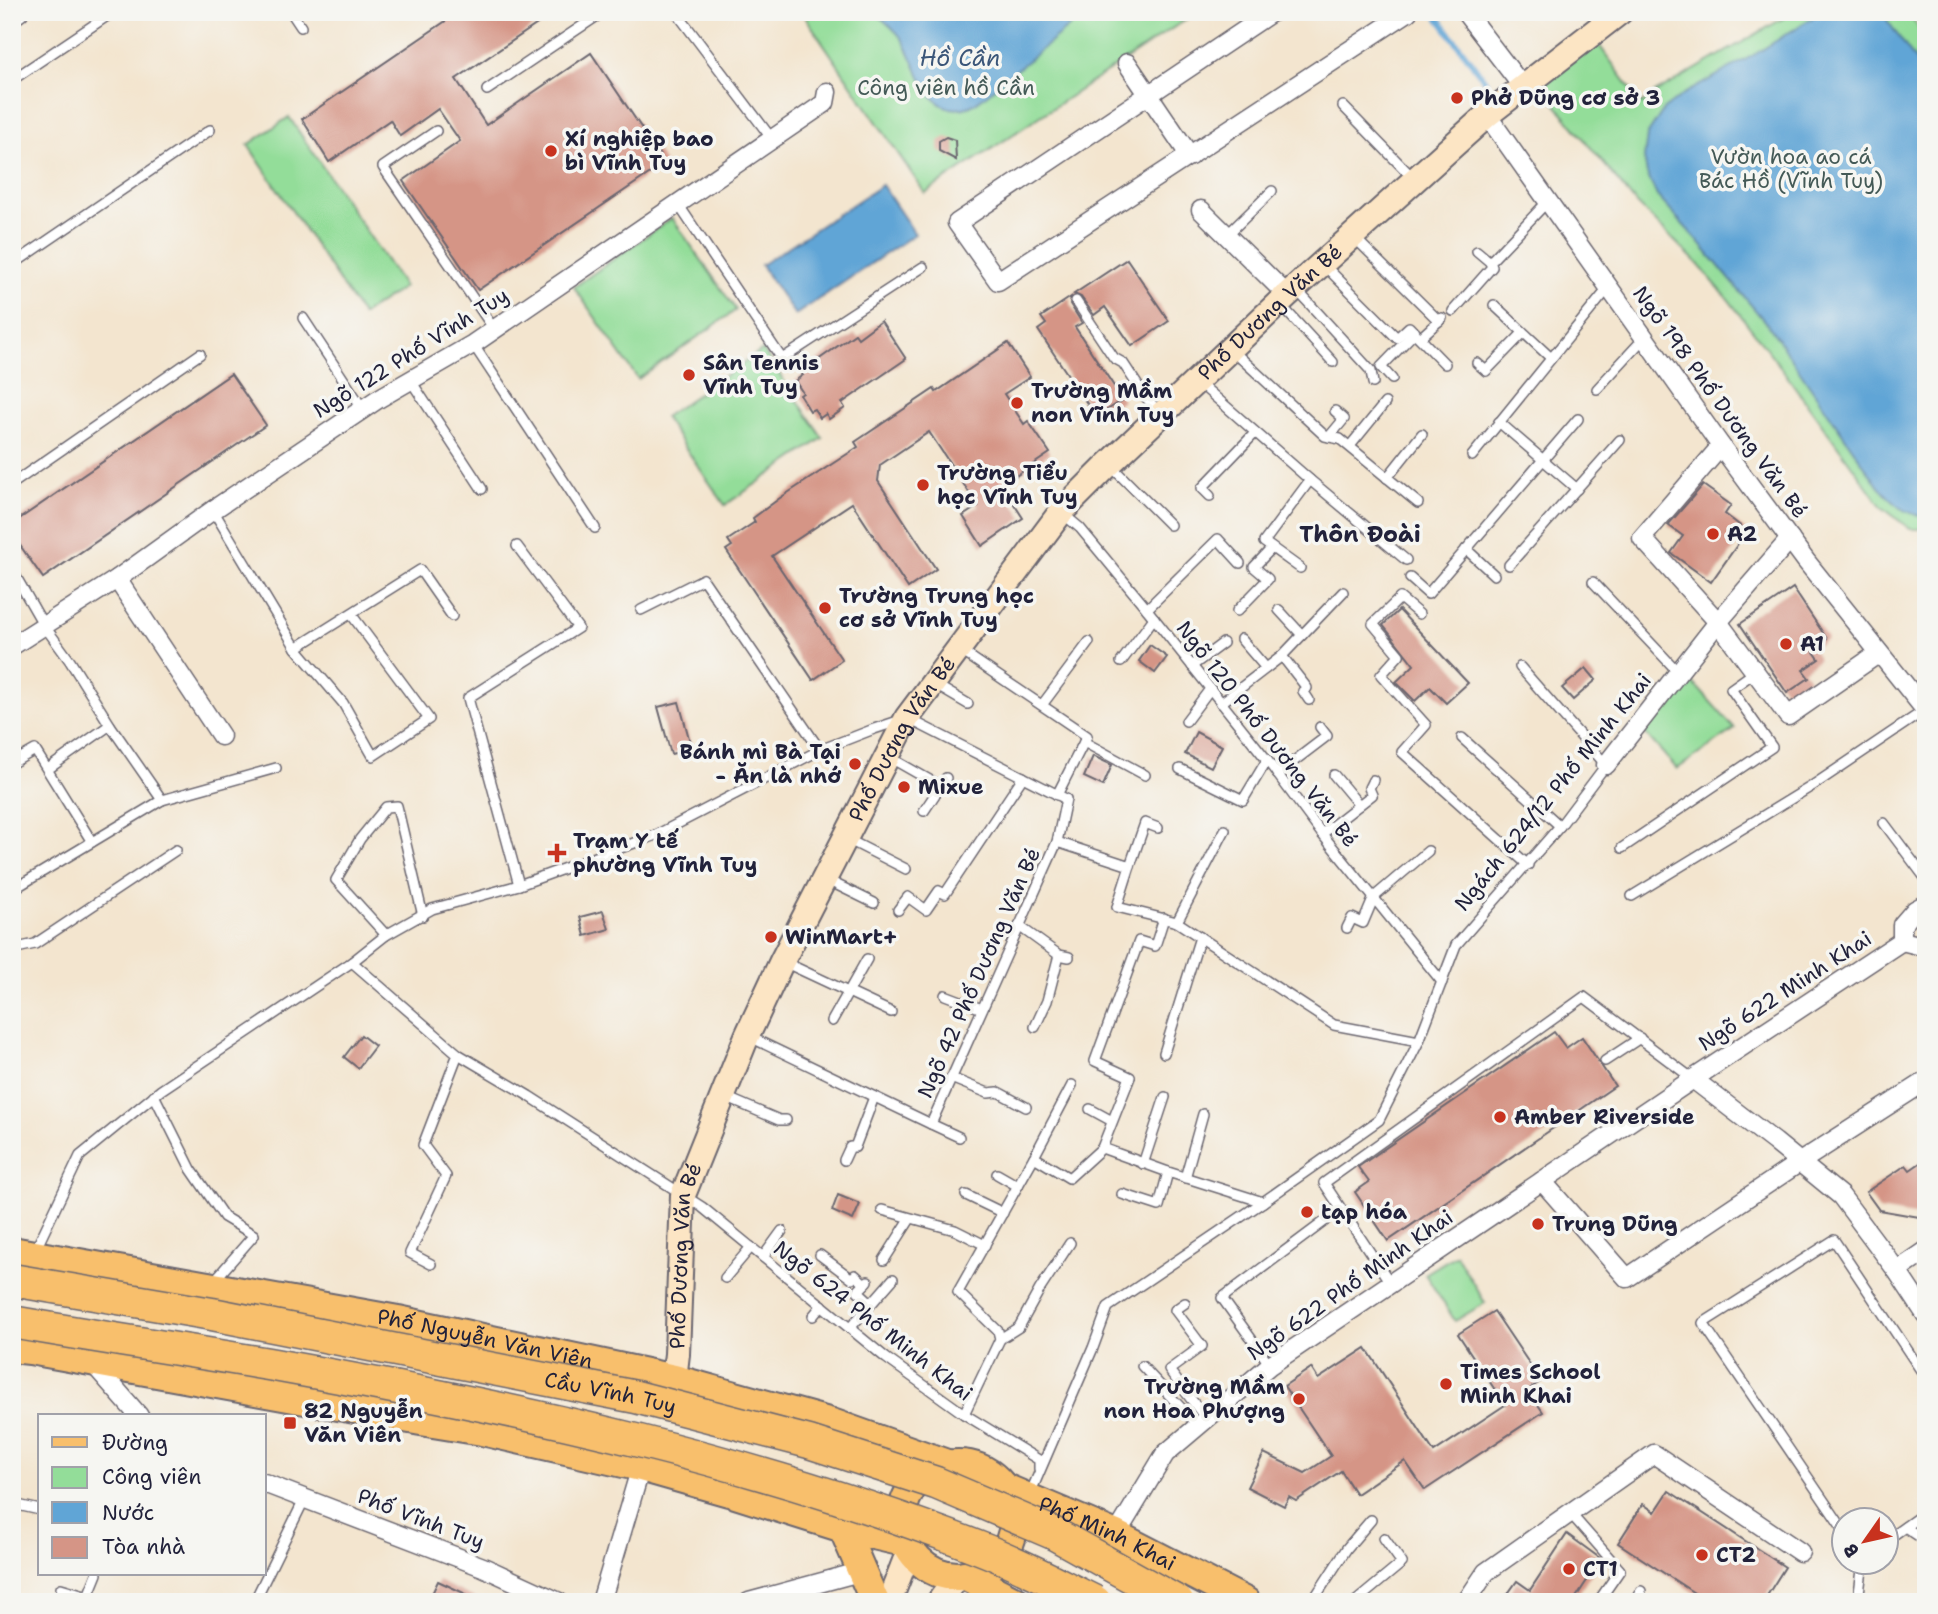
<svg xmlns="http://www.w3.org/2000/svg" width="1938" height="1614" viewBox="0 0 1938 1614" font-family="'Shantell Sans',sans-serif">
  <rect width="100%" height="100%" fill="#f6f6f2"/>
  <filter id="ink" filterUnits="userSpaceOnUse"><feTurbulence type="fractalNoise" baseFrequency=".0143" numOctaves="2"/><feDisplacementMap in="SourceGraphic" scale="14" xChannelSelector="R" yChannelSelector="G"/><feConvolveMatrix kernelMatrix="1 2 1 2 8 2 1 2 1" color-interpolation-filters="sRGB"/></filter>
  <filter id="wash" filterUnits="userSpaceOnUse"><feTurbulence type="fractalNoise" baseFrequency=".00686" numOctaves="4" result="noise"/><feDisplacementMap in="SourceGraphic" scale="28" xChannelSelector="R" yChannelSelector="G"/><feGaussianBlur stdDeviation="1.57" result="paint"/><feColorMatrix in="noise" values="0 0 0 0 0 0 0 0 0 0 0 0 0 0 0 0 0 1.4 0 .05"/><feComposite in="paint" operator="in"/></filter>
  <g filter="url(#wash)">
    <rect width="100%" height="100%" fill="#f3e5cf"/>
    <g fill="#93dd99" stroke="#5a806a" stroke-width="2">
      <polygon points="802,12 1197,12 925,193"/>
      <polygon points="1794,12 1908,12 1926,39 1926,529 1910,529 1882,507 1779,365 1728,299 1698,264 1634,201 1540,85 1596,41 1642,104 1655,93"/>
      <polygon points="289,117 404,287 362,315 248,145"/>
      <polygon points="672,218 736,310 638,379 574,287"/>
      <polygon points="763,350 823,438 725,505 664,417"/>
      <polygon points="1688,677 1735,729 1677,769 1642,730"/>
      <polygon points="1456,1255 1485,1303 1455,1321 1425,1274"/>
    </g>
    <g fill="#60a5d6" stroke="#416488" stroke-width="2">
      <path d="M875,12H1087L986,95C981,99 974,105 968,107C927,120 918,63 902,39C896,29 883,21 875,12Z"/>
      <path d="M1821,12L1882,13L1926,75V516C1904,515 1893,502 1879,487L1771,329L1698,241L1657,196L1647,174L1644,158L1647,135L1664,109L1682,95L1757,53Z"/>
      <polygon points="882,185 915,234 795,315 761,265"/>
    </g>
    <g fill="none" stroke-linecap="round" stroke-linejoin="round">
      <polyline stroke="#60a5d6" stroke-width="6" points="1434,12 1486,82"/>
    </g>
    <g id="blocks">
      <g fill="#d59586">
        <polygon points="459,12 555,12 456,79 486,125 591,53 665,163 478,290 403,181 460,141 438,109 400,136 390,120 329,162 302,119"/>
        <polygon points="946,137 955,140 956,160 939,151 939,141"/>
        <polygon points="1127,259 1169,321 1132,346 1105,307 1094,315 1081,297 1074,294"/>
        <polygon points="1071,297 1070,304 1082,323 1075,327 1123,400 1096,417 1038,330 1046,324 1041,317"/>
        <polygon points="881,321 906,359 842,403 845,408 829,419 826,414 820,418 814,409 810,411 800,395 803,393 795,381 803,375 801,372 855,334 858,338"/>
        <polygon points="1008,343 1030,377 1004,394 1024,424 1028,421 1050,453 1007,482 1008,484 1003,487 1023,518 982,546 963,516 978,506 929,432 880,465 878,481 936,569 908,588 852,503 772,556 842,660 813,680 726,550 732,546 728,540 755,522 753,518 780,498 858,447 855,442 934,389 936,392"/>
        <polygon points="231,374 266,425 43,578 12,534 12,524"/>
        <polygon points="1703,485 1731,505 1725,514 1747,531 1711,582 1671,553 1683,536 1668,525"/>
        <polygon points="1793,588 1827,639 1812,649 1819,659 1803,670 1809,678 1787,693 1740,624"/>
        <polygon points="1399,610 1468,683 1446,703 1430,687 1415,701 1396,682 1414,665 1383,625"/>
        <polygon points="1150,645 1167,657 1155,673 1139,661"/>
        <polygon points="1586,668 1596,680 1573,700 1562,688"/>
        <polygon points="679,702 692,749 671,754 658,707"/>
        <polygon points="1196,732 1222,746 1211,767 1185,754"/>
        <polygon points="1093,756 1112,765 1103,786 1084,777"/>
        <polygon points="603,911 609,929 585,936 580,917"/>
        <polygon points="1554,1032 1566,1048 1582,1037 1615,1086 1388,1241 1355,1192 1369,1182 1358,1167"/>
        <polygon points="361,1035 375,1046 358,1068 344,1057"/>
        <polygon points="1926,1159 1926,1212 1919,1217 1879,1210 1866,1192 1906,1165 1910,1170"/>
        <polygon points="838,1195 860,1204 853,1220 832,1211"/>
        <polygon points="1494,1311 1541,1381 1528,1390 1543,1412 1425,1490 1405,1461 1356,1494 1341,1471 1296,1501 1289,1497 1284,1506 1247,1487 1264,1453 1305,1473 1331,1456 1284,1386 1311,1368 1318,1379 1366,1348 1434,1452 1505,1405 1458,1334"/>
        <polygon points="1669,1491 1785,1567 1763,1602 1708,1602 1618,1543 1643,1504 1655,1512"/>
        <polygon points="1567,1534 1601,1559 1573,1602 1502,1602 1517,1581 1530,1590"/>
        <polygon points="438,1581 483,1602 428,1602"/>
      </g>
    </g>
  </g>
  <g filter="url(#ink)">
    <use href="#blocks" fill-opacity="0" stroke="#6b666f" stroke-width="2"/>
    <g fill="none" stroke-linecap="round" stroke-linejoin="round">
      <g stroke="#6b666f" stroke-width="12">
        <g id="lane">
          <polyline points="291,12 301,27"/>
          <polyline points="676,12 772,139"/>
          <polyline points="12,80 113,12"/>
          <polyline points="487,90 603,12"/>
          <polyline points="1343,106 1414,179"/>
          <polyline points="436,131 383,167 494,329"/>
          <polyline points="678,204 782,359 923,267"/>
          <polyline points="1227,235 1272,191"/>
          <polyline points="1353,236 1439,321"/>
          <polyline points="1477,251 1490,262"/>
          <polyline points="12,265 210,130"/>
          <polyline points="1324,265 1397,338 1409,327 1445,364"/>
          <polyline points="1296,289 1371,371 1373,383"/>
          <polyline points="1076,301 1114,358 1123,363 1144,395 1160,414"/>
          <polyline points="1280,304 1333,362"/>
          <polyline points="1494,305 1551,358"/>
          <polyline points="1453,311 1492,267 1490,262 1548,201"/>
          <polyline points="303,318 363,409"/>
          <polyline points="1420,338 1442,318"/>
          <polyline points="473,344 595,528"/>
          <polyline points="1232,350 1325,436 1340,439 1418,503"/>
          <polyline points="1477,363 1486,371 1523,333"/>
          <polyline points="1392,379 1381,367 1415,332"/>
          <polyline points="411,381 482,489"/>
          <polyline points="1197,381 1310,480 1406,560"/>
          <polyline points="1597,389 1645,337"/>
          <polyline points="1499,422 1577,489"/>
          <polyline points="1329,437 1344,419 1335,411"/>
          <polyline points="1350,446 1385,403"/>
          <polyline points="1472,456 1610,286"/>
          <polyline points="1110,465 1170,525"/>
          <polyline points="1387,478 1422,434"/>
          <polyline points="12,484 200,354"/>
          <polyline points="1210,496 1202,488 1255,433"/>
          <polyline points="213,510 296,648 343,703 373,756 429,719 351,614"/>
          <polyline points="1062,513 1080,528 1142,603 1267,760 1322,834 1442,982"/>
          <polyline points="517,546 578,628 468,698 519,885"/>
          <polyline points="1466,549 1494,575"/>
          <polyline points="1509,565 1620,440"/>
          <polyline points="1300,568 1264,542 1310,480"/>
          <polyline points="12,570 43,624 70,661 110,725 162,800 276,768"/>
          <polyline points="1410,578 1428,594 1578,419"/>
          <polyline points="1593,582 1679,673"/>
          <polyline points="1147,609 1218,539 1240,563"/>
          <polyline points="641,610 703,579 820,750"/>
          <polyline points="1279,610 1302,635"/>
          <polyline points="1237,611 1268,579 1254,567 1272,548"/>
          <polyline points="1419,614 1400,598 1373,624 1399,655 1381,675 1426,725 1402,752 1528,865"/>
          <polyline points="1241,639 1266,668"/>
          <polyline points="296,648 420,570 452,616"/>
          <polyline points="960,650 1087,736 1057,795"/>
          <polyline points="1282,656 1307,688 1303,691 1309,700"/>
          <polyline points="1121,662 1154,618"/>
          <polyline points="1192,666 1223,643"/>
          <polyline points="934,684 968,704"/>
          <polyline points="1221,703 1282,656 1343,592"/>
          <polyline points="1042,705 1089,642"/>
          <polyline points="1186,721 1210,689"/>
          <polyline points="1462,738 1560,826"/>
          <polyline points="1084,742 1145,775"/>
          <polyline points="889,757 940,786"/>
          <polyline points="12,763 35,750 92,842"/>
          <polyline points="48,769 110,725"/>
          <polyline points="1180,769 1243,800 1267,760"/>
          <polyline points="1277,774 1327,736 1320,727"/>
          <polyline points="1334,775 1359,805"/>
          <polyline points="924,811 946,778"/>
          <polyline points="1884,823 1926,879"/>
          <polyline points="1322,834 1372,795 1369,788 1373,780"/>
          <polyline points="847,839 906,869"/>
          <polyline points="1057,842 1130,866 1117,907 1177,922 1334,1025 1419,1041"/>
          <polyline points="1622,848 1772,747 1731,689 1755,672"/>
          <polyline points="1130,866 1145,823 1158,828"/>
          <polyline points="825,879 874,903"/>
          <polyline points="12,890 162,800"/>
          <polyline points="1632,896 1812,786 1925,710"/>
          <polyline points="898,910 908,897 926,910 939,891 945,894 1023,777"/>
          <polyline points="1177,922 1225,830"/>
          <polyline points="1019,926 1059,955 1069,957"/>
          <polyline points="1347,928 1352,918 1363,923 1374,897 1428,851"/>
          <polyline points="386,935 336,880 360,839 386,807 397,806 423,916"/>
          <polyline points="12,949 35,944 176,850"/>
          <polyline points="352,962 458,1054 529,1096 702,1207 886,1358 964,1414 1039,1460 1039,1469"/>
          <polyline points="784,962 891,1012"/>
          <polyline points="945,995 982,1009"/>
          <polyline points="832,1021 867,959"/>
          <polyline points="1035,1027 1047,1001 1059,955"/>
          <polyline points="1164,1053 1200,937"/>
          <polyline points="1605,1061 1640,1038"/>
          <polyline points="951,1078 988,1093 998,1092 1026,1107"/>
          <polyline points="154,1095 191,1169 224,1217 254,1235 214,1281"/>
          <polyline points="723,1096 779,1120 786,1120"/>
          <polyline points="1090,1109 1112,1121"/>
          <polyline points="931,1124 959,1137"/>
          <polyline points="1102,1148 1168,1172 1263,1202"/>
          <polyline points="1034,1157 1072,1085"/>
          <polyline points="844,1160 850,1147 855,1147 874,1097"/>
          <polyline points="1143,1164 1165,1097"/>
          <polyline points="997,1174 1018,1186"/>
          <polyline points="1185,1178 1203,1114"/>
          <polyline points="1122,1194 1159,1206 1168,1172"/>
          <polyline points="966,1195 1003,1213"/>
          <polyline points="882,1210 955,1230 985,1245"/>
          <polyline points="35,1251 80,1156 161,1090 352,962 386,935 432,909 519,885 656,835 820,750 874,729 907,718 1066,799 1057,842 931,1124 750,1037"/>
          <polyline points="820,1255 852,1279 855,1275 865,1284"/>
          <polyline points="763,1257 782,1231"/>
          <polyline points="884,1260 910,1219"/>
          <polyline points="431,1264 410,1253 446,1176 423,1145 458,1054"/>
          <polyline points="725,1278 751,1247"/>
          <polyline points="868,1281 858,1291 871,1303"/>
          <polyline points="1391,1284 1324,1183 1584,997 1693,1079"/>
          <polyline points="1185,1303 1175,1310 1202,1346 1169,1370 1206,1419"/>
          <polyline points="813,1316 822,1305"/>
          <polyline points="850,1328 893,1279"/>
          <polyline points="1000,1339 1019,1327 1040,1289 1070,1243"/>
          <polyline points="1270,1365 1222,1298 1325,1221"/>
          <polyline points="1142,1366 1198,1426"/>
          <polyline points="964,1414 1000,1339 998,1331 958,1292 1034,1157 1069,1178 1102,1148 1130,1077 1095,1061 1139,941 1155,946 1164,918"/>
          <polyline points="1030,1494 1093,1348 1108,1307 1263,1202 1379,1120 1419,1041 1456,945 1560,826 1606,765 1520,667"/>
          <polyline points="13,1504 40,1510"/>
          <polyline points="1570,1513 1620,1570 1598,1602"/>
          <polyline points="1905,1527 1926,1541"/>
          <polyline points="1843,1529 1703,1323 1834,1240 1926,1378"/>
          <polyline points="1885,1541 1926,1512"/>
          <polyline points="61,1588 88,1596"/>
          <polyline points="87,1602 88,1596 97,1574"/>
          <polyline points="254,1602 305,1498"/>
          <polyline points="1312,1602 1347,1548 1371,1520"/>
          <polyline points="1355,1602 1402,1563 1384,1538"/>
          <polyline points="1634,1602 1641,1591"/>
          <polyline points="1853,1602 1859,1593 1863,1562"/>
        </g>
      </g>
      <g stroke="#6b666f" stroke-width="21">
        <g id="street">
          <polyline points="1272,12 957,223 998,281 1408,12"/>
          <polyline points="1465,12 1522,86"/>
          <polyline points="12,17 19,12"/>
          <polyline points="1127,63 1190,156"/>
          <polyline points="1487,115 1721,446 1806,561 1926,711"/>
          <polyline points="1201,210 1287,295"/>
          <polyline points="1721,446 1642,538 1718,622 1788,716 1879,653"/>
          <polyline points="117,579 221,736"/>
          <polyline points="12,646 117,579 213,510 378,399 473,344 825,103 827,92"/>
          <polyline points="1606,765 1718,622 1790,539"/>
          <polyline points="1902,941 1902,925 1915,910 1926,904"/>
          <polyline points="1902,941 1926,947"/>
          <polyline points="1693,1079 1775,1142 1841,1196 1897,1271 1926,1315"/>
          <polyline points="1542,1181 1627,1278 1800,1162 1926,1081"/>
          <polyline points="1897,1271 1926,1251"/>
          <polyline points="92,1362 139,1416"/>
          <polyline points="264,1483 483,1567 559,1602"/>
          <polyline points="1116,1535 1165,1454 1270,1365 1693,1079 1902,941"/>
          <polyline points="601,1602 641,1467"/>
          <polyline points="749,1602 863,1571"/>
          <polyline points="1466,1602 1486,1572 1654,1454 1800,1552"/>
        </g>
      </g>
      <g stroke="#6b666f" stroke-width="28">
        <g id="secondary">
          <path id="s1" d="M674,1379L677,1354L683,1195L747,1036L782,961L907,718L1061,512L1109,464L1287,295L1487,115L1620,12"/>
          <polyline points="889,1602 910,1548"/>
          <polyline points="939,1602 959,1575"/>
        </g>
      </g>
      <g stroke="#6b666f" stroke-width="32">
        <g id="primary">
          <path id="s2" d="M12,1251L398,1320L674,1379L832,1423L947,1464"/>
          <polyline points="12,1348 30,1350 421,1421 482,1431 641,1467 729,1492 843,1528 908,1543"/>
          <circle cx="958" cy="1520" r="56"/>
          <path id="s3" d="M1005,1488L1116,1535L1246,1602"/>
          <polyline points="843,1528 875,1602"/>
          <polyline points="964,1575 1017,1602"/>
        </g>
      </g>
      <use href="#lane" stroke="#fff" stroke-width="9"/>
      <use href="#street" stroke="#fff" stroke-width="18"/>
      <use href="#secondary" stroke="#fce5c4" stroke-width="24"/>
      <use href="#primary" stroke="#f8bf6c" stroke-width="28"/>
      <g stroke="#6b666f" stroke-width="35" stroke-linecap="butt">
        <g id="highway-bridge">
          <path id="s4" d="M12,1280L212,1314L636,1397L809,1442L936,1483L1053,1533L1177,1602"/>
          <path d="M12,1322C103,1338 194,1351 285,1367C520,1409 755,1460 977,1547C1017,1562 1056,1583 1095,1602"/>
        </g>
      </g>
      <use href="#highway-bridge" stroke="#f8bf6c" stroke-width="32"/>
    </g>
  </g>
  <g fill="#c8321e" stroke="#f6f6f2" stroke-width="2.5">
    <circle cx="1457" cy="98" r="7"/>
    <circle cx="551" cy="151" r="7"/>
    <circle cx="689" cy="375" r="7"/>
    <circle cx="1017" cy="403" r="7"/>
    <circle cx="923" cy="485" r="7"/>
    <circle cx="1713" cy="534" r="7"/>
    <circle cx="825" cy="608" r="7"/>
    <circle cx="1786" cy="644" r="7"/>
    <circle cx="855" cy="764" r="7"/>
    <circle cx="904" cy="787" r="7"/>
    <path d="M553.5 842.5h7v7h7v7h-7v7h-7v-7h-7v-7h7z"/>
    <circle cx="771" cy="937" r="7"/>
    <circle cx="1500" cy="1117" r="7"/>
    <circle cx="1307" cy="1212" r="7"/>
    <circle cx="1538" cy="1224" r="7"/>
    <circle cx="1446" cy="1384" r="7"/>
    <circle cx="1299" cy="1399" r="7"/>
    <rect x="283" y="1416" width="14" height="14" rx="3.5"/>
    <circle cx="1702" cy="1555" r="7"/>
    <circle cx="1569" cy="1569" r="7"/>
  </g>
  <g text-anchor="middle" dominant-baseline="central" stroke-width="7" stroke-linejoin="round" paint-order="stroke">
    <g font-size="21" fill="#445a57" stroke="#f6f6f2">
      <text x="946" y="88">Công viên hồ Cần</text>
      <text x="1791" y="157">Vườn hoa ao cá<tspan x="1791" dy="24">Bác Hồ (Vĩnh Tuy)</tspan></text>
    </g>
    <g font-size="21" font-weight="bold" fill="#22223b" stroke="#f6f6f2" text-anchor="start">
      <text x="1471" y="98">Phở Dũng cơ sở 3</text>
      <text x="565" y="139">Xí nghiệp bao<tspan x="565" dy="24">bì Vĩnh Tuy</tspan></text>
      <text x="703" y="363">Sân Tennis<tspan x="703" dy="24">Vĩnh Tuy</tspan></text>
      <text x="1031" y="391">Trường Mầm<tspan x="1031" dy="24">non Vĩnh Tuy</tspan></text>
      <text x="937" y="473">Trường Tiểu<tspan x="937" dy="24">học Vĩnh Tuy</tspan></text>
      <text x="1727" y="534">A2</text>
      <text x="839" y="596">Trường Trung học<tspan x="839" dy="24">cơ sở Vĩnh Tuy</tspan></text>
      <text x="1800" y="644">A1</text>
      <text x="841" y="752" text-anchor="end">Bánh mì Bà Tại<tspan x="841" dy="24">- Ăn là nhớ</tspan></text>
      <text x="918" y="787">Mixue</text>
      <text x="573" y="841">Trạm Y tế<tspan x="573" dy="24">phường Vĩnh Tuy</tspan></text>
      <text x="785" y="937">WinMart+</text>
      <text x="1514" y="1117">Amber Riverside</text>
      <text x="1321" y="1212">tạp hóa</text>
      <text x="1552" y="1224">Trung Dũng</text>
      <text x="1460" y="1372">Times School<tspan x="1460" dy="24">Minh Khai</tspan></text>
      <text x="1285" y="1387" text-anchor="end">Trường Mầm<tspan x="1285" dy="24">non Hoa Phượng</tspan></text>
      <text x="304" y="1411">82 Nguyễn<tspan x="304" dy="24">Văn Viên</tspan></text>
      <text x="1716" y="1555">CT2</text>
      <text x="1583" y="1569">CT1</text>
    </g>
    <g font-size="21" fill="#22223b" stroke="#f6f6f2">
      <text stroke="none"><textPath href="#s1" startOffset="1258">Phố Dương Văn Bé</textPath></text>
      <text transform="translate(411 353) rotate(-32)">Ngõ 122 Phố Vĩnh Tuy</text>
      <text transform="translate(1720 402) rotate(54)">Ngõ 198 Phố Dương Văn Bé</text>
      <text transform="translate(1267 734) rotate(52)">Ngõ 120 Phố Dương Văn Bé</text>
      <text stroke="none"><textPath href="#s1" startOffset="691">Phố Dương Văn Bé</textPath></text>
      <text transform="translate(1553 792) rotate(-51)">Ngách 624/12 Phố Minh Khai</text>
      <text transform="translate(979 973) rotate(-66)">Ngõ 42 Phố Dương Văn Bé</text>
      <text transform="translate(1785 991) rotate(-33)">Ngõ 622 Minh Khai</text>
      <text stroke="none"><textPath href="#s1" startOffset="124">Phố Dương Văn Bé</textPath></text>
      <text transform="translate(1350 1285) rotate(-35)">Ngõ 622 Phố Minh Khai</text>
      <text transform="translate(873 1321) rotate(38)">Ngõ 624 Phố Minh Khai</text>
      <text stroke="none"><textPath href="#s2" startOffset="481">Phố Nguyễn Văn Viên</textPath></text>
      <text stroke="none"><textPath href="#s4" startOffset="609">Cầu Vĩnh Tuy</textPath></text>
      <text transform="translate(421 1519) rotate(21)">Phố Vĩnh Tuy</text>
      <text stroke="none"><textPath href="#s3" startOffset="112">Phố Minh Khai</textPath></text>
    </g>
    <g font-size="23" font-style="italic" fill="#3b5679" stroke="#f6f6f2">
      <text x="960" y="58">Hồ Cần</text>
    </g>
    <g font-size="23" font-weight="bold" fill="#22223b" stroke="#f6f6f2">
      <text x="1360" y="534">Thôn Đoài</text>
    </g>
  </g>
  <rect width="1938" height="1614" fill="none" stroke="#f6f6f2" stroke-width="42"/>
  <rect x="38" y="1414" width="228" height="161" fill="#f6f6f2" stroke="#a1a1a9" stroke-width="2"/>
  <rect x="52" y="1437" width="35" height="10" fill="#f8bf6c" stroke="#a1a1a9" stroke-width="2"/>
  <text x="102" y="1450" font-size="21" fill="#22223b">Đường</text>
  <rect x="52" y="1467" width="35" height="21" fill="#93dd99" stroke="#a1a1a9" stroke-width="2"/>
  <text x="102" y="1484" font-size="21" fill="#22223b">Công viên</text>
  <rect x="52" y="1502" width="35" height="21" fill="#60a5d6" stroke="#a1a1a9" stroke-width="2"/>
  <text x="102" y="1520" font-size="21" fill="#22223b">Nước</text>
  <rect x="52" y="1537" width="35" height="21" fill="#d59586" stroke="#a1a1a9" stroke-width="2"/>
  <text x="102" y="1554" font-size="21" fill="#22223b">Tòa nhà</text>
  <g transform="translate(1865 1541) rotate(236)"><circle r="33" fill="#f6f6f2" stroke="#a1a1a9" stroke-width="2"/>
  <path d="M0-5L12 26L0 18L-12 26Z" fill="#c8321e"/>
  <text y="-10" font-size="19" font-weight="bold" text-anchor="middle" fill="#22223b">B</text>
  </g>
</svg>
